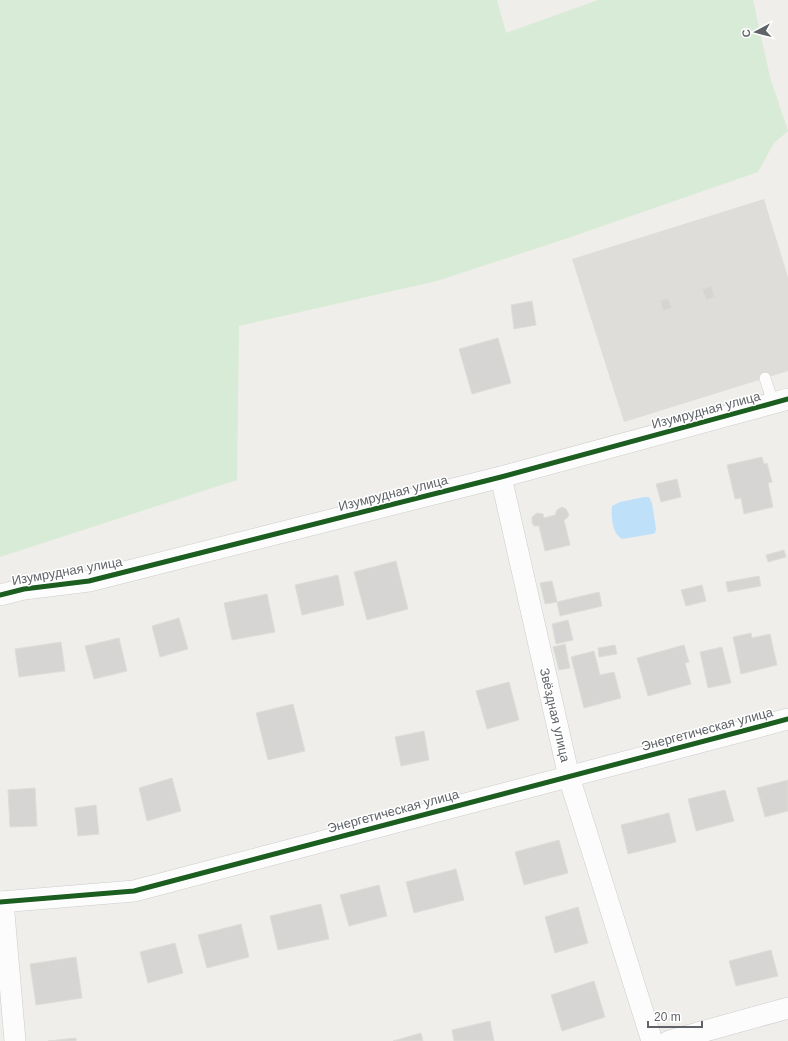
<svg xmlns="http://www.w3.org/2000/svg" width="788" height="1041" viewBox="0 0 788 1041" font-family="Helvetica,sans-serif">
  <rect width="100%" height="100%" fill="#efeeea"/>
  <polygon fill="#dfddda" points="764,199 788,277 788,371 624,422 572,259"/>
  <polygon fill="#d8ebd6" points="0,0 497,0 506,33 598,0 753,0 770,77 788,131 774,143 758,172 565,239 437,281 239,326 237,480 0,557"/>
  <path fill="#bfe0f9" d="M644,497H649L652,503L656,529L655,533L652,534L622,539C612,534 611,516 612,506L620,502Z"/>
  <g fill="#d6d5d3" stroke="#deddd9">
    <polygon points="711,286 715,297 706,300 702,289"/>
    <polygon points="668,298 672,308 663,311 660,301"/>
    <polygon points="532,301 536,325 514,329 511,305"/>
    <polygon points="498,338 511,383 472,394 459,349"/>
    <polygon points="762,457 764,464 767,463 772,482 768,483 773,507 744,514 741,498 735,499 727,465"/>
    <polygon points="677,479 681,497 661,502 656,484"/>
    <polygon points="562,507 566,509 569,515 567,518 564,520 570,545 545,551 539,526 534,526 532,523 532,517 537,513 543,514 544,518 555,515 557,510"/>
    <polygon points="784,550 786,557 768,562 766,555"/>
    <polygon points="396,561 408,609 367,620 354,572"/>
    <polygon points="338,575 344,605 302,615 295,585"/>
    <polygon points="759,576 761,586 728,592 726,582"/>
    <polygon points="552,581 557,602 545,604 540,583"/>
    <polygon points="702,585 706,601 686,606 681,590"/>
    <polygon points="599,592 602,606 560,616 557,602"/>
    <polygon points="267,594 275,632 232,640 224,603"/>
    <polygon points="179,618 188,649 160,657 152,626"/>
    <polygon points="568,620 573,640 556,644 552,624"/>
    <polygon points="751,633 752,638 770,634 777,665 741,674 733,637"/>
    <polygon points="119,638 127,671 94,679 85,646"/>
    <polygon points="61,642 65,671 19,677 15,649"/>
    <polygon points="565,644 570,668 559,670 553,647"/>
    <polygon points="615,645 617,654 599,657 598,648"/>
    <polygon points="684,645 689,662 685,663 691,684 648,696 637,658"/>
    <polygon points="722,647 731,683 708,688 700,652"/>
    <polygon points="594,651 600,675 614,672 621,698 584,708 571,657"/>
    <polygon points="509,682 519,720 487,729 476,691"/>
    <polygon points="293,704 305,751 268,760 256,713"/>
    <polygon points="424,731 429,760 401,766 395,737"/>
    <polygon points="172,778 181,811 147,821 139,788"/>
    <polygon points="788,780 788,811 765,817 757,788"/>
    <polygon points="35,788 37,826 10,827 8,790"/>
    <polygon points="725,790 734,821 696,831 688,799"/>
    <polygon points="96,805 99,834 78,836 75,808"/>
    <polygon points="669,813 676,842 628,854 621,825"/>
    <polygon points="559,840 568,873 524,885 515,852"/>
    <polygon points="456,869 464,900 414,913 406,882"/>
    <polygon points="379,885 387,916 349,926 340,895"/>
    <polygon points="321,904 329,939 278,950 270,916"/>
    <polygon points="578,907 588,943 555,953 545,917"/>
    <polygon points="241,924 249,957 207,968 198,935"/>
    <polygon points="175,943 183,973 148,983 140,952"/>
    <polygon points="771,950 778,976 736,986 729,961"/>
    <polygon points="76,957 82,998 36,1005 30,964"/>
    <polygon points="594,981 605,1017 562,1031 551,995"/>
    <polygon points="490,1021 494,1041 454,1041 452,1030"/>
    <polygon points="421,1033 423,1041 393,1041"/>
    <polygon points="76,1038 76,1041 48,1041"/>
  </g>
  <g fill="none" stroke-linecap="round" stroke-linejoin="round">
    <g stroke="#cbcccc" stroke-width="12">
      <polyline id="lane" points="765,378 773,403"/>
    </g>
    <g stroke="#cbcccc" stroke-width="22">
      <g id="street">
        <polyline points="501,477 569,777 652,1041"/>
        <polyline points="0,595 24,589 89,581 501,477 788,399"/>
        <polyline points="0,902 134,891 788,719"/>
        <polyline points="3,902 15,1041"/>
        <polyline points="669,1041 788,1008"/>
      </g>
    </g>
    <use href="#lane" stroke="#fdfcfc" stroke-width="11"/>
    <use href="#street" stroke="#fdfcfc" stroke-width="21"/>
    <g stroke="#fff" stroke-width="8">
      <g id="cycleway">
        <polyline points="0,595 24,589 89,581 501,477 788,399"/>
        <polyline points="0,902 134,891 788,719"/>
      </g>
    </g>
    <use href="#cycleway" stroke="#1b5e20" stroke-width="5"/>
  </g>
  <g text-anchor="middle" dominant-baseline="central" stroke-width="3" stroke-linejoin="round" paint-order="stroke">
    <g font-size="13" fill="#5f6368" stroke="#fff">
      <text transform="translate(706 410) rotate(-15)">Изумрудная улица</text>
      <text transform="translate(393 493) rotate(-14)">Изумрудная улица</text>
      <text transform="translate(67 571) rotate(-10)">Изумрудная улица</text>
      <text transform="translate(555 715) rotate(77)">Звёздная улица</text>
      <text transform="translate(707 729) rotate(-15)">Энергетическая улица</text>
      <text transform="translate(393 811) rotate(-15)">Энергетическая улица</text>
    </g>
  </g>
  <g transform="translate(756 32) rotate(263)" stroke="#ffffff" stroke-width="3" paint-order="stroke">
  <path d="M0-3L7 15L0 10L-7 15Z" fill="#5f6368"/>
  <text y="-6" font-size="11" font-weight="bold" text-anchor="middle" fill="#5f6368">С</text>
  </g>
  <path d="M648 1021v6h54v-6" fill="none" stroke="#5f6368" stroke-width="2"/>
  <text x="654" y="1021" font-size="12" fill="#5f6368" stroke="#ffffff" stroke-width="3" paint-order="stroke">20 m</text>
</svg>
